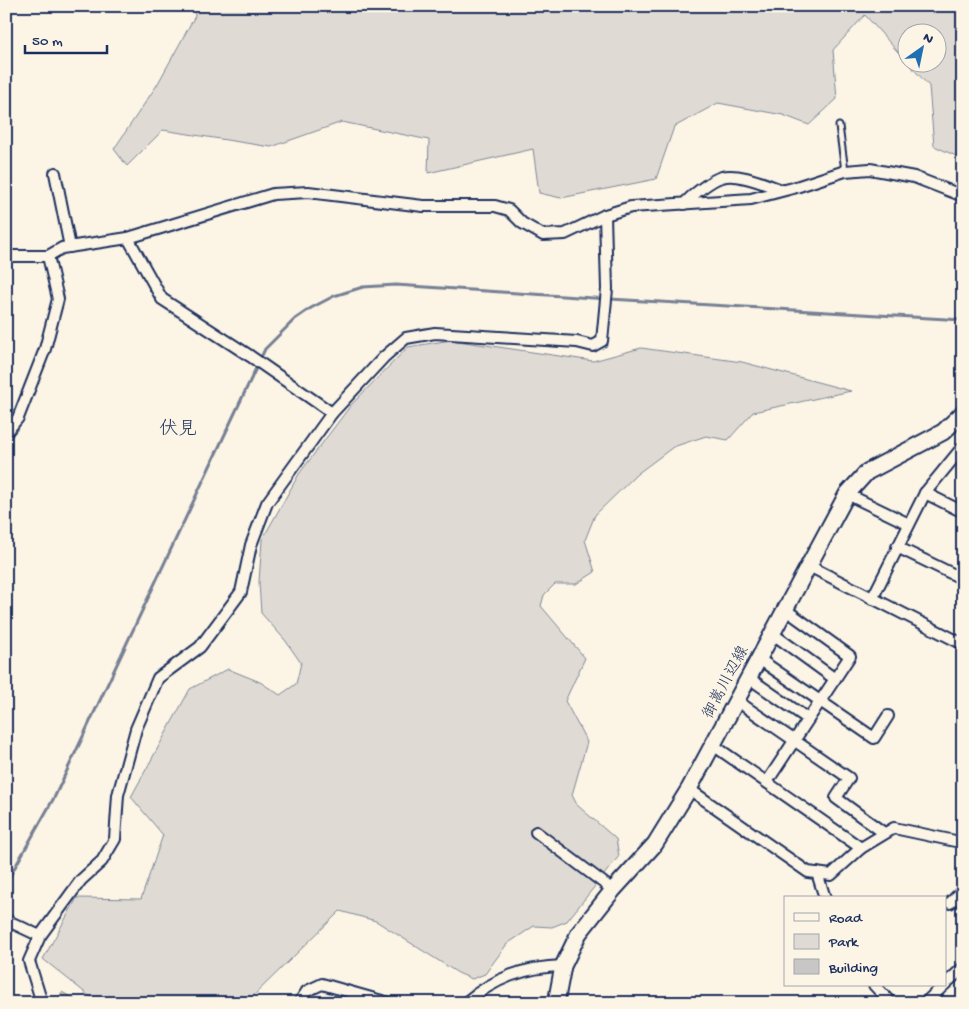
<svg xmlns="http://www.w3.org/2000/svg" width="969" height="1009" viewBox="0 0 969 1009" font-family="'Gochi Hand','Klee One',sans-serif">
  <rect width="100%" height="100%" fill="#fcf5e5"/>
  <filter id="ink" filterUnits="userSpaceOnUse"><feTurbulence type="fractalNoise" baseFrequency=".02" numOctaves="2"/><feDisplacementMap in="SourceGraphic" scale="10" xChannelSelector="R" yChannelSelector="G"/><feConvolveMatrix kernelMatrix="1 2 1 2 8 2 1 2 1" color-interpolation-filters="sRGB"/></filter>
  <g filter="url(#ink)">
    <g fill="#dfdbd4" stroke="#7d8599">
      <polygon points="194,6 963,6 963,159 934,146 929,86 908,63 936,62 936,32 906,32 906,61 865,15 833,50 837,99 809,125 783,115 718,103 674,127 656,179 561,198 539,193 533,149 428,173 429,140 342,122 271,147 163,130 127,166 114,149 157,85 195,16"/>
      <polygon points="451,340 593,361 641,348 742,362 851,391 753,412 728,440 706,436 673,447 637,474 595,515 585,540 595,572 576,584 555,584 544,595 541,606 585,658 565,701 587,742 572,795 577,805 616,839 619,856 567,921 552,927 534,926 507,944 485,974 472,979 458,973 376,921 340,911 246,1003 98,1003 43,959 77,898 141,899 163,835 131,797 190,689 228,669 260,682 280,695 296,684 301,663 285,640 261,613 259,582 262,540 299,474 351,405 408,347"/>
    </g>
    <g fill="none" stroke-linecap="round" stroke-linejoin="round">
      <polyline stroke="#767f94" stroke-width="3" points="6,883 55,796 265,349 295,319 311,308 334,296 363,287 396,285 593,298 963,320"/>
    </g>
    <polygon fill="#c8c7c6" stroke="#8c8b8b" points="62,992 76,1000 74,1003 55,1003"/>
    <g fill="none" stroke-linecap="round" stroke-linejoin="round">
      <g stroke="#1b2f5e" stroke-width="9">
        <polyline id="service" points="839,126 845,171"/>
      </g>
      <g stroke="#1b2f5e" stroke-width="14">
        <g id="minor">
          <polyline points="6,101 6,121"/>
          <polyline points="55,173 70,247"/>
          <path d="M684,204C691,196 712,179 722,177C738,172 767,185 782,190"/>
          <polyline points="128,238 162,299 250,356 332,413"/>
          <polyline points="6,256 48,256 62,248 128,238 273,194 308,192 423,206 495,206 509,210 522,223 543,235 565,234 605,215 631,207 751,199 793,188 845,171 870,169 914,177 963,196"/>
          <polyline points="6,433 18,418 45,349 58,299 48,256"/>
          <polyline points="925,493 963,512"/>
          <polyline points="847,494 909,524"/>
          <polyline points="897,547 963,579"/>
          <polyline points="809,566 963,644"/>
          <polyline points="872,599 925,493 961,449 963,450"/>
          <polyline points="773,634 835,679"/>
          <polyline points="759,659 874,738 888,716"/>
          <polyline points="749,678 808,719"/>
          <polyline points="737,701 849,778 836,798 884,833"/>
          <polyline points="713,745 861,848"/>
          <polyline points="767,782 850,656 786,610"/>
          <polyline points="689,789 808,872 831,875 861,848 894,828 955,841 963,841"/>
          <polyline points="536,832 613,890"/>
          <polyline points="817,873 825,898"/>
          <polyline points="950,903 963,890"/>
          <polyline points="6,920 40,936"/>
          <polyline points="945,984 963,968"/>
          <polyline points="874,985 891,1003"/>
          <polyline points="42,1003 29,961 40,936 81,880 102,861 115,839 118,795 136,729 158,678 200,647 241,592 251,545 267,503 332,413 384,357 406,338 435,333 577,342 593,346 602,341 607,289 605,215"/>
          <polyline points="299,1003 307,991 322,984 389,1003"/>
          <path d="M465,1003C495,978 524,967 563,966"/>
          <polyline points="925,1003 944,985"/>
        </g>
      </g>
      <g stroke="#1b2f5e" stroke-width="19">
        <polyline id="secondary" points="556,1003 563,966 579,933 613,890 655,844 689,789 847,494 867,472 943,432 963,413"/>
      </g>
      <use href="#service" stroke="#fcf5e5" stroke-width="5"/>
      <use href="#minor" stroke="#fcf5e5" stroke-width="10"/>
      <use href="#secondary" stroke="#fcf5e5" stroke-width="15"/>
    </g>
  </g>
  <g text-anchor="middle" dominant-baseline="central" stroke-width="5" stroke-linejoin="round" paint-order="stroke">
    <g font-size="16" fill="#1b2f5e" stroke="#fcf5e5">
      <text transform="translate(727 683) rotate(-62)">御嵩川辺線</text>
    </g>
    <g font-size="19" fill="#1b2f5e" stroke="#fcf5e5">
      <text x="178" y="430">伏見</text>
    </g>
  </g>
  <rect width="969" height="1009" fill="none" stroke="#fcf5e5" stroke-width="25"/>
  <rect x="12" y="12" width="944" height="984" fill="none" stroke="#1b2f5e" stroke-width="2" filter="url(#ink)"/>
  <rect x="784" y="896" width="162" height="90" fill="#fcf5e5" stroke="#a2a6af"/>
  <rect x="794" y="913" width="25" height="8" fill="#fcf5e5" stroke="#a2a6af"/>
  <text x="829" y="922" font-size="15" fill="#1b2f5e">Road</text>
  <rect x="794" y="934" width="25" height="15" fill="#dfdbd4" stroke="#a2a6af"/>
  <text x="829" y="946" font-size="15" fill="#1b2f5e">Park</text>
  <rect x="794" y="959" width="25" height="15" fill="#c8c7c6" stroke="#a2a6af"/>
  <text x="829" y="972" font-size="15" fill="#1b2f5e">Building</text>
  <g transform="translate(922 48) rotate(33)"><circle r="24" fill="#fcf5e5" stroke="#a2a6af"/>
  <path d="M0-4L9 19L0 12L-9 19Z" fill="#1f6fb2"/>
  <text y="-8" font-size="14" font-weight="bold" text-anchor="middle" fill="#1b2f5e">N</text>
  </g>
  <path d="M25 45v8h82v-8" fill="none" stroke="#1b2f5e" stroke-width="2.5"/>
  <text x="32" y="45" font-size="15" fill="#1b2f5e" stroke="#fcf5e5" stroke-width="4" paint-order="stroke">50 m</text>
</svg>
